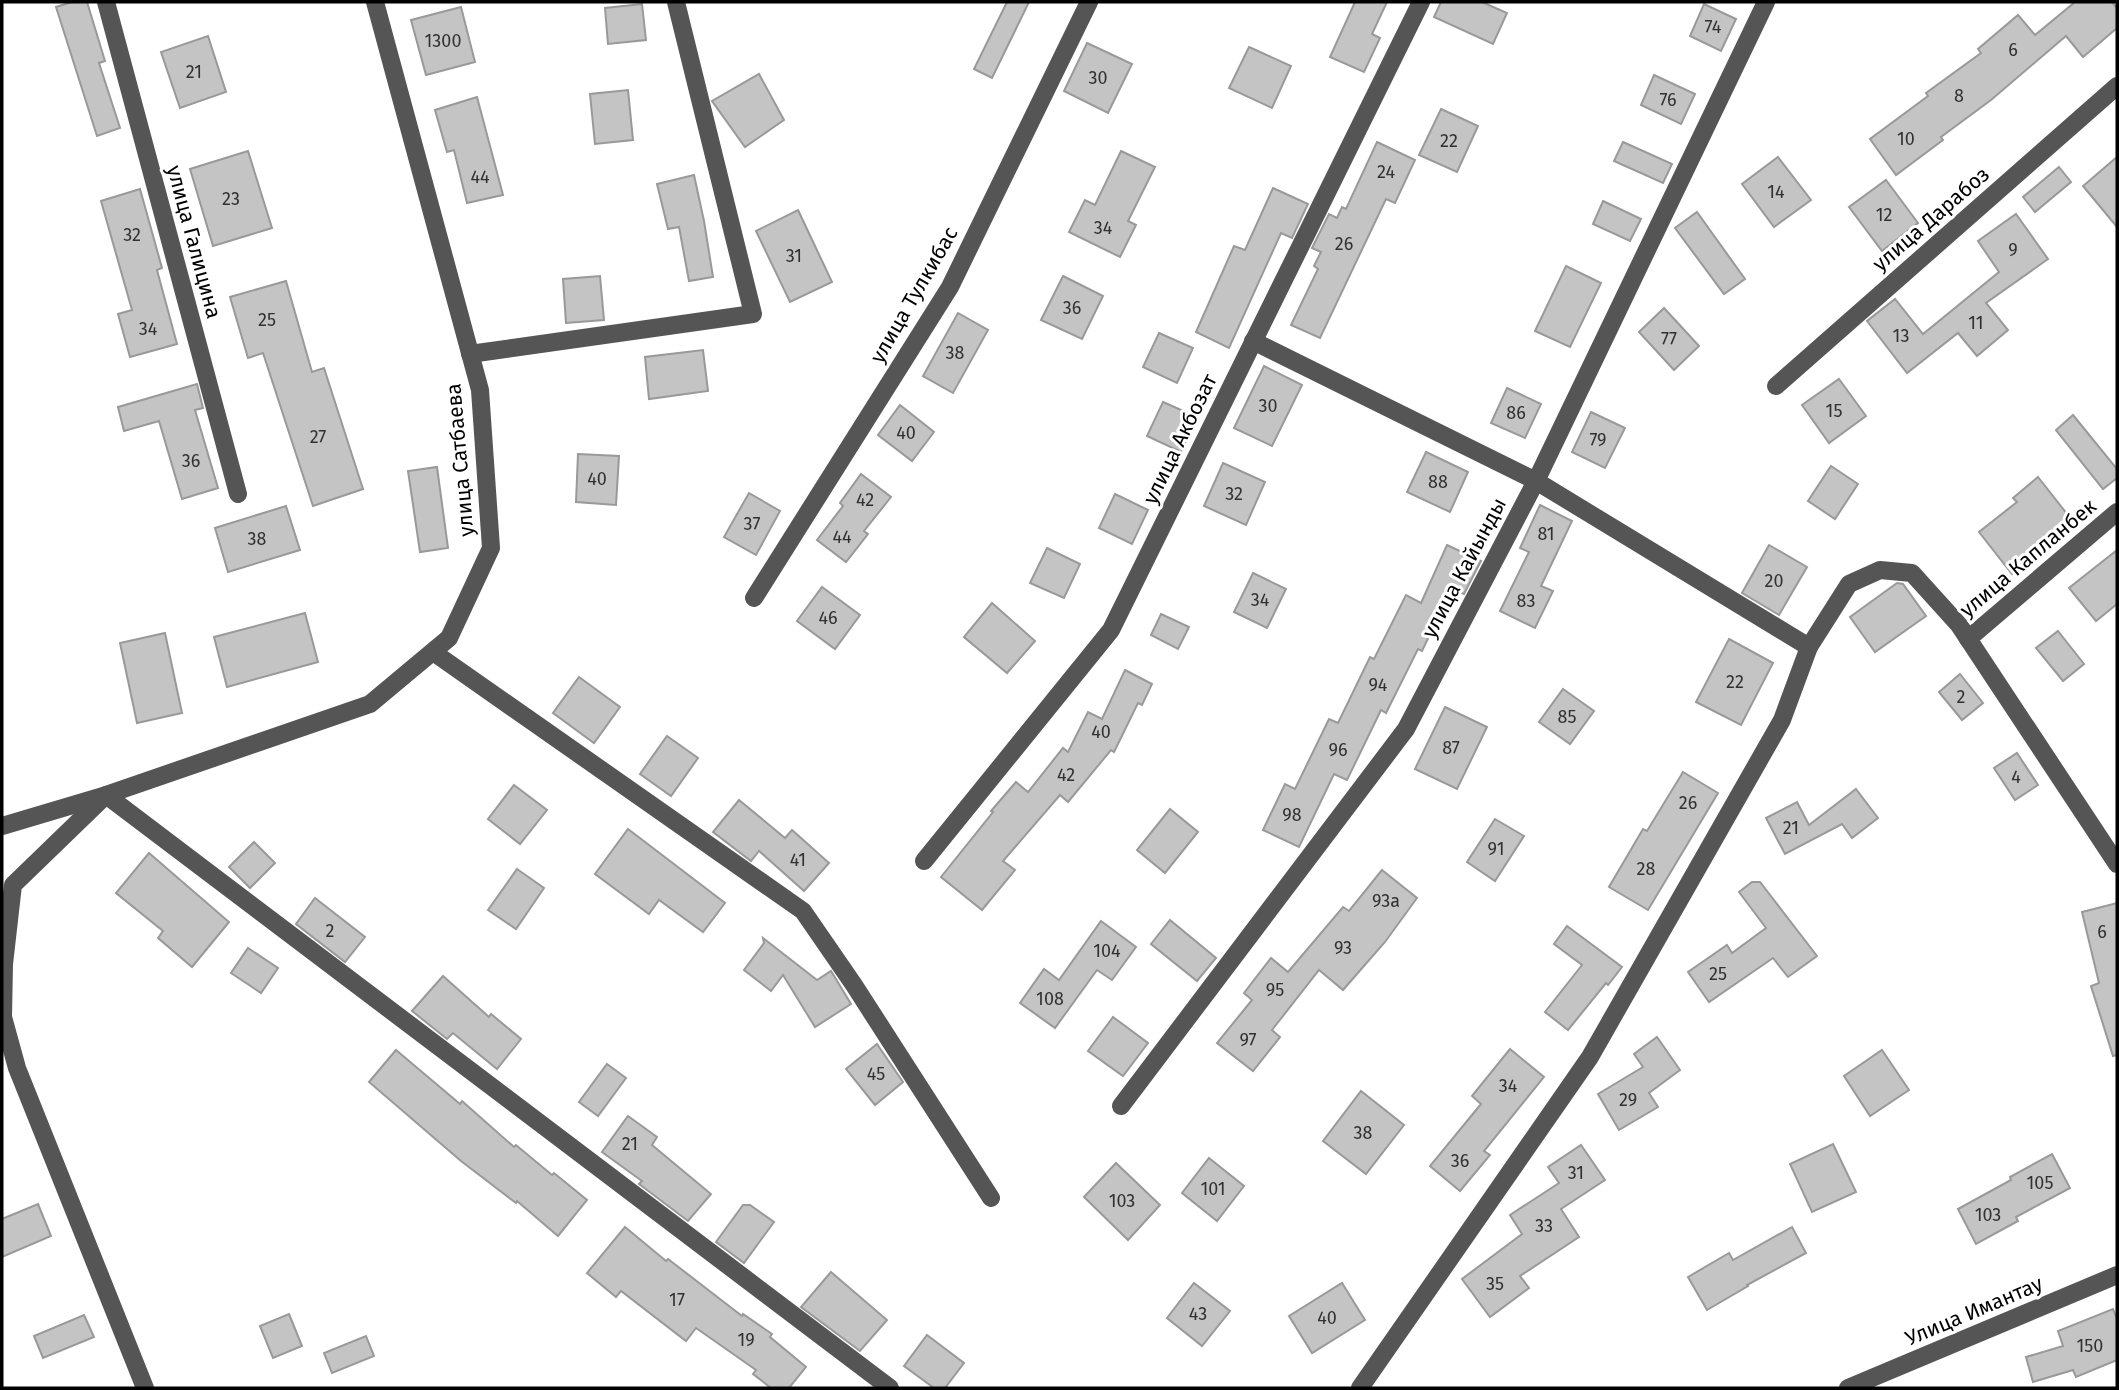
<svg xmlns="http://www.w3.org/2000/svg" width="2119" height="1390" viewBox="0 0 2119 1390" font-family="'Fira Sans',sans-serif">
  <rect width="100%" height="100%" fill="#fff"/>
  <g fill="#c4c4c4" stroke="#999" stroke-width="2">
    <polygon points="72,2 87,2 105,61 99,63 120,128 97,136 56,7"/>
    <polygon points="1007,2 1029,2 992,78 974,69"/>
    <polygon points="1355,2 1387,2 1372,34 1380,38 1364,72 1330,57"/>
    <polygon points="1441,2 1482,2 1507,13 1493,44 1434,17"/>
    <polygon points="2075,2 2112,2 2117,8 2117,28 2083,57 2066,36 1991,100 1941,137 1943,140 1896,175 1870,139 1928,96 1926,93 1981,53 1978,49 2018,15 2035,35"/>
    <polygon points="642,4 646,40 608,44 605,8"/>
    <polygon points="1704,4 1736,19 1721,51 1690,36"/>
    <polygon points="461,7 475,62 426,75 411,20"/>
    <polygon points="208,36 226,92 180,108 161,52"/>
    <polygon points="1087,43 1132,64 1108,113 1064,91"/>
    <polygon points="1249,47 1291,66 1272,108 1229,88"/>
    <polygon points="759,74 784,120 745,147 712,101"/>
    <polygon points="1654,75 1695,94 1681,124 1641,105"/>
    <polygon points="628,90 633,140 595,144 590,94"/>
    <polygon points="477,97 503,195 467,203 454,150 447,152 435,110"/>
    <polygon points="1441,109 1478,126 1457,172 1419,155"/>
    <polygon points="1377,142 1415,160 1395,203 1386,199 1320,338 1291,325 1318,269 1314,266 1321,252 1312,248 1329,214 1337,218 1342,207 1346,209"/>
    <polygon points="1623,142 1672,164 1663,183 1614,161"/>
    <polygon points="248,151 272,228 213,246 190,169"/>
    <polygon points="1121,151 1155,167 1128,221 1136,225 1120,257 1069,232 1085,200 1095,205"/>
    <polygon points="1778,157 1811,200 1774,227 1742,184"/>
    <polygon points="2117,157 2117,227 2083,186"/>
    <polygon points="2059,167 2071,182 2035,212 2023,197"/>
    <polygon points="694,175 704,221 713,277 689,281 679,227 668,229 657,184"/>
    <polygon points="1886,180 1918,223 1882,251 1849,207"/>
    <polygon points="1273,188 1308,204 1292,238 1281,233 1229,348 1196,332 1234,246 1245,250"/>
    <polygon points="140,189 162,268 157,270 177,344 130,357 118,314 132,310 101,201"/>
    <polygon points="1603,201 1641,219 1630,241 1593,224"/>
    <polygon points="798,210 832,282 790,302 756,231"/>
    <polygon points="1697,212 1745,279 1724,294 1675,228"/>
    <polygon points="2016,214 2048,259 1986,303 2008,330 1977,356 1958,333 1907,373 1867,321 1895,299 1923,334 1999,272 1978,241"/>
    <polygon points="1566,266 1601,283 1570,347 1535,331"/>
    <polygon points="600,276 604,320 566,323 563,279"/>
    <polygon points="1063,276 1103,296 1082,339 1041,320"/>
    <polygon points="286,281 312,372 324,368 363,489 313,506 263,353 248,358 230,297"/>
    <polygon points="1664,308 1699,346 1674,370 1639,332"/>
    <polygon points="958,313 988,330 953,393 923,376"/>
    <polygon points="1159,333 1193,348 1177,383 1143,367"/>
    <polygon points="703,350 708,391 649,399 645,357"/>
    <polygon points="1264,366 1302,385 1272,446 1234,428"/>
    <polygon points="1839,379 1866,416 1829,443 1802,405"/>
    <polygon points="197,384 203,408 195,410 218,488 182,499 159,421 124,431 118,407"/>
    <polygon points="1507,388 1541,404 1525,438 1491,423"/>
    <polygon points="1163,402 1197,417 1181,452 1147,436"/>
    <polygon points="900,405 934,432 912,461 878,435"/>
    <polygon points="1591,412 1625,428 1605,468 1572,452"/>
    <polygon points="2073,415 2117,469 2117,478 2103,489 2056,430"/>
    <polygon points="1426,452 1468,472 1450,512 1407,492"/>
    <polygon points="578,454 619,456 616,505 576,502"/>
    <polygon points="1223,463 1265,482 1246,525 1204,506"/>
    <polygon points="1831,466 1858,484 1835,519 1808,501"/>
    <polygon points="437,467 448,548 420,552 408,471"/>
    <polygon points="861,474 891,497 864,531 868,534 846,562 817,540 843,506 840,503"/>
    <polygon points="2038,477 2071,519 2034,549 2037,553 2012,574 1979,532 2017,502 2013,498"/>
    <polygon points="749,493 780,511 756,555 724,537"/>
    <polygon points="1115,494 1148,510 1132,544 1099,528"/>
    <polygon points="1540,505 1572,521 1541,586 1553,591 1535,628 1500,611 1529,552 1520,548"/>
    <polygon points="286,506 300,550 228,572 215,528"/>
    <polygon points="1447,545 1481,561 1464,594 1452,589 1422,651 1418,649 1386,713 1381,710 1347,780 1334,774 1299,847 1263,830 1285,784 1295,789 1329,719 1338,723 1370,657 1374,659 1406,595 1421,603"/>
    <polygon points="1769,545 1807,567 1779,615 1742,593"/>
    <polygon points="1047,548 1080,564 1064,598 1030,583"/>
    <polygon points="2117,550 2117,604 2096,621 2069,588"/>
    <polygon points="1253,573 1286,589 1267,628 1234,612"/>
    <polygon points="1897,583 1903,584 1926,616 1875,652 1850,617"/>
    <polygon points="822,587 860,615 835,649 797,621"/>
    <polygon points="992,603 1035,641 1007,673 964,637"/>
    <polygon points="305,613 318,662 227,687 214,637"/>
    <polygon points="1161,614 1189,627 1178,649 1151,635"/>
    <polygon points="2058,631 2084,664 2063,681 2036,648"/>
    <polygon points="165,633 182,713 137,723 120,643"/>
    <polygon points="1729,639 1773,663 1741,725 1696,702"/>
    <polygon points="1125,670 1152,684 1142,705 1138,703 1114,752 1111,750 1068,802 1060,795 1003,861 1015,870 982,910 941,877 993,812 991,811 1016,782 1028,792 1063,748 1068,752 1088,712 1102,719"/>
    <polygon points="1960,674 1983,703 1962,720 1939,692"/>
    <polygon points="579,677 620,707 594,743 553,713"/>
    <polygon points="1563,689 1594,711 1570,744 1539,722"/>
    <polygon points="1445,707 1487,727 1457,789 1415,769"/>
    <polygon points="667,736 698,758 671,796 640,774"/>
    <polygon points="2017,753 2038,785 2015,800 1994,768"/>
    <polygon points="1683,772 1718,793 1648,910 1609,887 1643,829 1647,831"/>
    <polygon points="514,785 547,810 520,844 488,819"/>
    <polygon points="1856,789 1878,818 1852,838 1842,824 1785,854 1766,818 1797,802 1809,825"/>
    <polygon points="739,800 785,838 792,830 829,863 804,891 759,851 751,861 713,832"/>
    <polygon points="1170,809 1198,832 1165,873 1137,850"/>
    <polygon points="1495,819 1524,836 1495,881 1467,862"/>
    <polygon points="628,829 725,903 703,932 659,900 649,914 595,874"/>
    <polygon points="254,842 275,863 250,888 229,867"/>
    <polygon points="149,853 229,922 192,967 158,938 163,931 116,893"/>
    <polygon points="517,869 544,888 516,929 488,910"/>
    <polygon points="1382,870 1417,898 1385,942 1343,990 1319,970 1272,1030 1280,1037 1253,1071 1217,1043 1252,1000 1244,993 1271,958 1288,972 1343,907 1349,911"/>
    <polygon points="1752,882 1760,882 1817,956 1788,977 1773,958 1709,1002 1688,972 1727,945 1732,953 1766,928 1739,892"/>
    <polygon points="315,898 365,937 345,962 296,924"/>
    <polygon points="2117,903 2117,1055 2113,1056 2091,986 2099,983 2082,912"/>
    <polygon points="1170,920 1216,958 1197,981 1151,944"/>
    <polygon points="1101,921 1136,947 1112,980 1097,970 1055,1028 1020,1003 1044,969 1059,980"/>
    <polygon points="1567,926 1622,967 1608,985 1606,983 1568,1030 1545,1012 1582,965 1554,944"/>
    <polygon points="763,938 817,980 831,971 851,1004 815,1027 783,975 771,991 744,970 764,943"/>
    <polygon points="248,948 278,968 261,993 231,973"/>
    <polygon points="443,976 489,1017 491,1014 521,1039 497,1069 453,1033 447,1039 412,1011"/>
    <polygon points="1113,1017 1148,1043 1123,1076 1088,1051"/>
    <polygon points="1657,1037 1680,1070 1649,1093 1658,1107 1619,1130 1598,1094 1643,1067 1634,1054"/>
    <polygon points="877,1044 903,1082 875,1105 846,1069"/>
    <polygon points="1510,1049 1544,1077 1484,1151 1490,1155 1460,1191 1430,1166 1481,1104 1472,1096"/>
    <polygon points="396,1050 460,1104 462,1101 514,1147 516,1145 552,1175 554,1173 587,1200 558,1236 517,1201 516,1203 461,1161 369,1082"/>
    <polygon points="1882,1050 1909,1090 1870,1116 1844,1076"/>
    <polygon points="607,1064 626,1078 598,1116 579,1102"/>
    <polygon points="1361,1091 1404,1125 1366,1174 1323,1141"/>
    <polygon points="628,1116 657,1137 652,1145 711,1194 688,1221 639,1184 642,1181 602,1152"/>
    <polygon points="1833,1144 1856,1192 1812,1212 1790,1164"/>
    <polygon points="1581,1145 1605,1180 1561,1209 1579,1237 1520,1276 1529,1288 1490,1317 1462,1279 1522,1234 1510,1215 1559,1183 1548,1167"/>
    <polygon points="2052,1154 2070,1188 2016,1217 2018,1221 1976,1244 1958,1209 2011,1180 2010,1177"/>
    <polygon points="1209,1158 1244,1186 1217,1221 1182,1193"/>
    <polygon points="1116,1163 1160,1205 1128,1240 1084,1197"/>
    <polygon points="38,1204 51,1236 2,1257 2,1219"/>
    <polygon points="743,1205 750,1205 774,1222 744,1263 716,1242"/>
    <polygon points="625,1227 666,1261 668,1259 742,1316 743,1314 772,1334 770,1337 806,1367 789,1388 771,1388 753,1374 756,1370 696,1328 686,1341 621,1291 616,1297 587,1273"/>
    <polygon points="1792,1227 1806,1253 1747,1285 1748,1286 1707,1310 1688,1277 1729,1253 1733,1260"/>
    <polygon points="831,1272 887,1320 860,1351 801,1307"/>
    <polygon points="1194,1283 1230,1311 1202,1346 1167,1318"/>
    <polygon points="1342,1283 1365,1320 1312,1353 1289,1316"/>
    <polygon points="2113,1309 2117,1319 2117,1360 2076,1377 2073,1370 2033,1382 2026,1357 2063,1346 2058,1331"/>
    <polygon points="289,1314 302,1346 273,1358 260,1326"/>
    <polygon points="84,1315 94,1337 43,1358 34,1336"/>
    <polygon points="927,1335 964,1363 945,1388 934,1388 904,1366"/>
    <polygon points="366,1336 374,1356 332,1373 324,1353"/>
  </g>
  <g fill="none" stroke-linecap="round" stroke-linejoin="round">
    <g stroke="#555" stroke-width="18">
      <polyline points="106,2 238,494"/>
      <polyline points="1253,341 1536,481 1809,647"/>
      <polyline points="470,354 753,314 676,2"/>
      <polyline points="1776,386 2117,86"/>
      <polyline points="754,598 950,287 1089,2"/>
      <polyline points="1968,639 2117,512"/>
      <polyline points="433,652 803,911 854,985 991,1198"/>
      <polyline points="2,826 106,795 370,704 449,638 491,548 480,390 375,2"/>
      <polyline points="924,861 1111,630 1421,2"/>
      <polyline points="1121,1106 1406,729 1536,481 1766,2"/>
      <polyline points="145,1388 17,1068 3,1017 4,964 13,885 106,795 890,1388"/>
      <polyline points="1360,1388 1590,1057 1782,720 1809,647 1849,584 1880,570 1912,573 1959,625 2117,864"/>
      <polyline points="1848,1388 2117,1275"/>
    </g>
  </g>
  <g text-anchor="middle" dominant-baseline="central" stroke-width="6" stroke-linejoin="round" paint-order="stroke">
    <g font-size="18" fill="#313131">
      <text x="1713" y="27">74</text>
      <text x="443" y="41">1300</text>
      <text x="2013" y="50">6</text>
      <text x="194" y="72">21</text>
      <text x="1098" y="78">30</text>
      <text x="1959" y="96">8</text>
      <text x="1668" y="100">76</text>
      <text x="1906" y="139">10</text>
      <text x="1449" y="141">22</text>
      <text x="1386" y="172">24</text>
      <text x="480" y="177">44</text>
      <text x="1776" y="192">14</text>
      <text x="231" y="199">23</text>
      <text x="1884" y="215">12</text>
      <text x="1103" y="228">34</text>
      <text x="132" y="235">32</text>
      <text x="1344" y="244">26</text>
      <text x="2013" y="250">9</text>
      <text x="794" y="256">31</text>
      <text x="1072" y="308">36</text>
      <text x="267" y="320">25</text>
      <text x="1976" y="323">11</text>
      <text x="148" y="329">34</text>
      <text x="1901" y="336">13</text>
      <text x="1669" y="339">77</text>
      <text x="955" y="353">38</text>
      <text x="1268" y="406">30</text>
      <text x="1834" y="411">15</text>
      <text x="1516" y="413">86</text>
      <text x="906" y="433">40</text>
      <text x="318" y="437">27</text>
      <text x="1598" y="440">79</text>
      <text x="191" y="461">36</text>
      <text x="597" y="479">40</text>
      <text x="1438" y="482">88</text>
      <text x="1234" y="494">32</text>
      <text x="865" y="500">42</text>
      <text x="752" y="524">37</text>
      <text x="1546" y="534">81</text>
      <text x="842" y="537">44</text>
      <text x="257" y="539">38</text>
      <text x="1774" y="581">20</text>
      <text x="1260" y="600">34</text>
      <text x="1526" y="601">83</text>
      <text x="828" y="618">46</text>
      <text x="1735" y="682">22</text>
      <text x="1378" y="685">94</text>
      <text x="1961" y="697">2</text>
      <text x="1567" y="717">85</text>
      <text x="1101" y="732">40</text>
      <text x="1451" y="748">87</text>
      <text x="1338" y="750">96</text>
      <text x="1066" y="775">42</text>
      <text x="2016" y="777">4</text>
      <text x="1688" y="803">26</text>
      <text x="1292" y="815">98</text>
      <text x="1791" y="828">21</text>
      <text x="1496" y="849">91</text>
      <text x="798" y="860">41</text>
      <text x="1646" y="869">28</text>
      <text x="1386" y="901">93а</text>
      <text x="330" y="931">2</text>
      <text x="2102" y="932">6</text>
      <text x="1343" y="948">93</text>
      <text x="1107" y="951">104</text>
      <text x="1718" y="974">25</text>
      <text x="1275" y="990">95</text>
      <text x="1050" y="999">108</text>
      <text x="1248" y="1040">97</text>
      <text x="876" y="1074">45</text>
      <text x="1508" y="1086">34</text>
      <text x="1628" y="1100">29</text>
      <text x="1363" y="1133">38</text>
      <text x="630" y="1144">21</text>
      <text x="1460" y="1161">36</text>
      <text x="1576" y="1173">31</text>
      <text x="2040" y="1183">105</text>
      <text x="1213" y="1189">101</text>
      <text x="1122" y="1201">103</text>
      <text x="1988" y="1215">103</text>
      <text x="1544" y="1226">33</text>
      <text x="1495" y="1284">35</text>
      <text x="677" y="1300">17</text>
      <text x="1198" y="1314">43</text>
      <text x="1327" y="1318">40</text>
      <text x="746" y="1340">19</text>
      <text x="2090" y="1346">150</text>
    </g>
    <g font-size="21" fill="#000" stroke="#fff">
      <text transform="translate(1931 219) rotate(-41)">улица Дарабоз</text>
      <text transform="translate(194 242) rotate(75)">улица Галицина</text>
      <text transform="translate(914 295) rotate(-60)">улица Тулкибас</text>
      <text transform="translate(1180 439) rotate(-64)">улица Акбозат</text>
      <text transform="translate(460 460) rotate(-95)">улица Сатбаева</text>
      <text transform="translate(2028 558) rotate(-40)">улица Капланбек</text>
      <text transform="translate(1464 568) rotate(-62)">улица Кайынды</text>
      <text transform="translate(1974 1311) rotate(-23)">Улица Имантау</text>
    </g>
  </g>
  <rect width="2119" height="1390" fill="none" stroke="#000000" stroke-width="7"/>
</svg>
